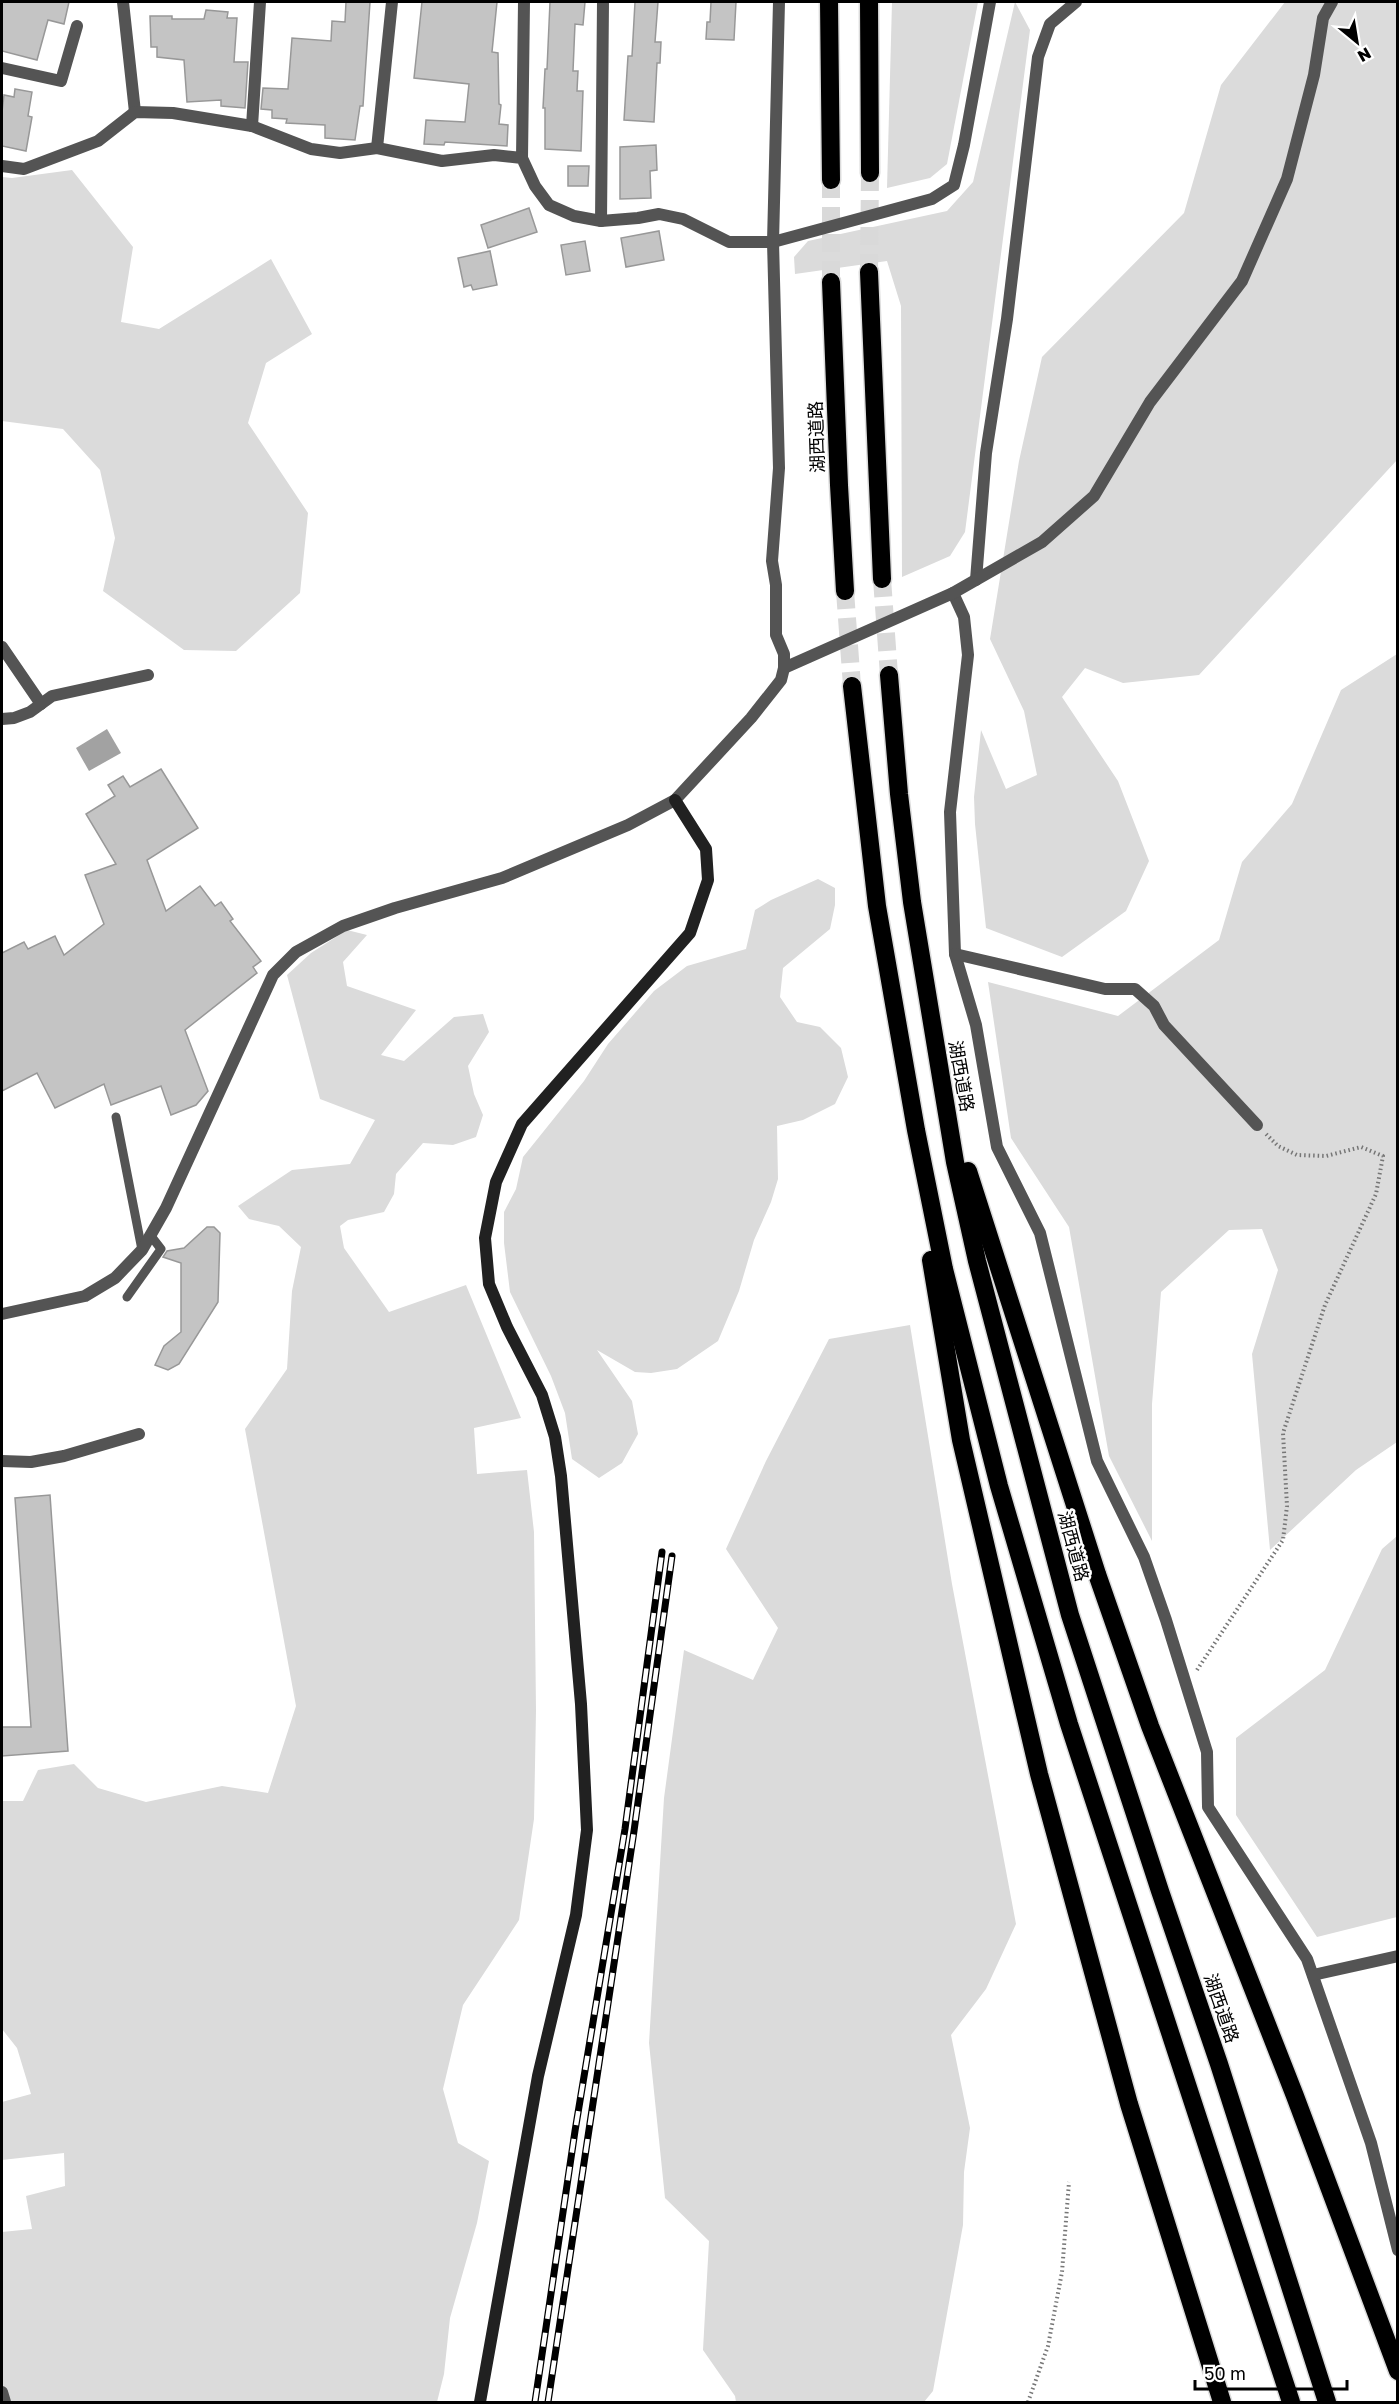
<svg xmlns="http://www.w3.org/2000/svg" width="1399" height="2404" viewBox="0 0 1399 2404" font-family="'Golos Text','Noto Sans JP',sans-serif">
  <rect width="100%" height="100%" fill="#fff"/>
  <g fill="#dbdbdb">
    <polygon points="892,2 978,2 947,164 930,178 887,188"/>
    <polygon points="1015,2 1030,30 965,532 950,556 902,577 901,306 887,261 795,274 794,257 808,241 947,211 973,182"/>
    <polygon points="1285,2 1397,2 1397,460 1199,675 1123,683 1085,668 1062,697 1118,781 1149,861 1126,911 1062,957 986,928 975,824 974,797 981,730 1006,789 1037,775 1024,711 990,639 1019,461 1042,357 1184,213 1221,85"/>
    <polygon points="72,170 133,247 121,322 159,329 271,259 312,334 266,363 248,423 308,513 300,593 236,651 184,650 103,591 115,538 100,470 63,429 2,421 2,177 12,178"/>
    <polygon points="1397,654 1397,1442 1356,1470 1270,1550 1252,1354 1278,1270 1262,1229 1229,1230 1161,1292 1152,1404 1152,1541 1109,1456 1069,1227 1011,1138 988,982 1118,1016 1219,940 1242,862 1292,804 1341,690"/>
    <polygon points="818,879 835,888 835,905 830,929 783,968 780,997 797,1022 820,1027 841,1048 848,1077 835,1104 803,1120 777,1126 778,1179 771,1202 754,1240 739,1291 718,1341 677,1369 651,1373 635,1372 597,1350 632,1401 638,1434 622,1463 599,1478 572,1459 565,1413 551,1376 510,1292 504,1243 504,1212 516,1189 523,1157 584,1081 608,1044 654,991 687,966 746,949 755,910 771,900"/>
    <polygon points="347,930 367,935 343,962 347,986 416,1010 381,1055 404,1061 454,1017 483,1014 489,1032 468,1066 474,1094 483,1115 476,1137 453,1145 423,1143 396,1174 394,1194 384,1212 348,1220 340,1226 344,1248 389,1312 466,1285 521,1418 474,1428 477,1474 527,1470 534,1532 536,1711 534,1819 519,1920 463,2005 443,2089 458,2143 489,2161 477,2223 450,2318 444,2374 437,2402 2,2402 2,2232 32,2229 26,2196 65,2186 64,2153 2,2160 2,2102 31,2094 17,2048 2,2029 2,1801 23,1801 38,1770 74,1764 98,1788 146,1802 222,1786 268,1793 296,1706 245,1429 287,1369 292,1291 301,1247 279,1226 249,1219 238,1206 292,1170 350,1164 375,1120 320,1099 287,975 311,953"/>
    <polygon points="910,1325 952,1584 1016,1924 986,1989 951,2035 970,2128 964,2172 963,2225 933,2391 924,2402 736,2402 735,2396 703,2350 709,2241 665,2198 649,2043 664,1798 684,1650 753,1680 778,1628 726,1549 766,1461 829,1339"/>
    <polygon points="1397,1536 1397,1917 1317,1937 1236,1815 1236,1738 1325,1670 1382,1549"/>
  </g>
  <polygon fill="#a2a2a2" points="107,729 121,753 89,771 76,748"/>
  <g fill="#c4c4c4" stroke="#989898" stroke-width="1.5">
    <polygon points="2,2 69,2 64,24 48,20 37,60 2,51"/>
    <polygon points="346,2 370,2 363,106 360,106 355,140 325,138 325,125 286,123 287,119 272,118 272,110 261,109 263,88 288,89 292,38 331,41 332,21 345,22"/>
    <polygon points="422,2 497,2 492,52 498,53 499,104 501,105 499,124 508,125 507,146 445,142 444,145 424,144 426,120 465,122 469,84 414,78"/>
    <polygon points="550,2 585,2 583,25 575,24 573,71 578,71 577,91 583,91 581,151 545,149 545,108 543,108 545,69 547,69"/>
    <polygon points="635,2 658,2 655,42 661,42 660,63 657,63 654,122 624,120 628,56 632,56"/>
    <polygon points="711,2 736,2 734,40 706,39 707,22 710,22"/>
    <polygon points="206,10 228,12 227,18 237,18 234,62 248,62 245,108 221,106 221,100 187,102 184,60 157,57 157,47 151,47 150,16 172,16 172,19 204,19"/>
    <polygon points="15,89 32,92 28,116 32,117 26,151 2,146 2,112 4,95 14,97"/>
    <polygon points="656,145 657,170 650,171 651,198 620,199 620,147"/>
    <polygon points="568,166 589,166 588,186 568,186"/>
    <polygon points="529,208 537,232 488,248 481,225"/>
    <polygon points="659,231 664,260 626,267 621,238"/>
    <polygon points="585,241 590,271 566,275 561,245"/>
    <polygon points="490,251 497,285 473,290 471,285 464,287 458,258"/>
    <polygon points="161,769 198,828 147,860 166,911 200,886 215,906 221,902 233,919 230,921 261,961 253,967 257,973 185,1030 208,1091 196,1105 171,1115 161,1086 111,1105 104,1084 55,1108 37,1073 2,1091 2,953 24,942 28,949 55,936 64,955 104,924 85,875 116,864 86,814 115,796 108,785 123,776 130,787"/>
    <polygon points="207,1227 214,1227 220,1233 218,1302 179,1364 168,1370 155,1365 164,1346 181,1332 181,1263 163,1257 167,1251 184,1248"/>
    <polygon points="50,1495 68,1751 2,1756 2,1727 31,1727 15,1498"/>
  </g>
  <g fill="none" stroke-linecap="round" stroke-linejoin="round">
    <g stroke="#d9d9d9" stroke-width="18" stroke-dasharray="18 9" stroke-linecap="butt">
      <polyline points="831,180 831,282"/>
      <polyline points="869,272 870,173"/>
      <polyline points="882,579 889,675"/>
      <polyline points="845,591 852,686"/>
    </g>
    <g stroke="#dbdbdb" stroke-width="21">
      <g id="highway">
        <polyline points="829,2 831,180"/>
        <polyline points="869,2 870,173"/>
        <polyline points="869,272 882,579"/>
        <polyline points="831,282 839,485 845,591"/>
        <polyline points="889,675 899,794 912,902 955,1162 977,1261 1070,1615 1160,1891 1219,2064 1327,2402"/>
        <polyline points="852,686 877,906 916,1130 944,1269 999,1486 1069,1724 1291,2402"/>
        <polyline points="968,1171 1097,1574 1150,1726 1295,2096 1398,2371"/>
        <polyline points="931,1260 961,1440 1039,1774 1129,2104 1222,2402"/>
      </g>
    </g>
    <g stroke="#767676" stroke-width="4" stroke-dasharray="1.5 3" stroke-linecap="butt">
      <polyline points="1197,1670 1283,1540 1287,1506 1283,1433 1325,1305 1376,1194 1383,1156 1361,1147 1326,1156 1297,1155 1278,1146 1266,1134"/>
      <polyline points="1028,2402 1048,2346 1062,2272 1069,2182"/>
    </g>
    <g stroke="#545454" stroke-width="9">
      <polyline points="116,1117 142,1250"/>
      <polyline points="127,1297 161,1249 151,1236"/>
    </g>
    <g stroke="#545454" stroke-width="12">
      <polyline points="123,2 135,112"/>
      <polyline points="2,68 61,81 77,26"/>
      <polyline points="252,126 260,2"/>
      <polyline points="377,148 392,2"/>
      <polyline points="522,158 524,2"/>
      <polyline points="2,166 24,169 98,141 135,112 173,113 252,126 311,149 340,153 377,148 442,161 494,155 522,158 535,186 549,205 574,216 601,221 638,218 659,214 683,219 729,242 773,242 932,199 954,185 964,145 990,2"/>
      <polyline points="601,221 603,2"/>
      <polyline points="976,580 986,453 1007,319 1038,57 1050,24 1076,2"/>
      <polyline points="953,593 964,617 968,655 950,812 955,954 976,1025 997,1147 1040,1233 1097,1461 1144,1557 1166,1620 1207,1752 1208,1807 1307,1959 1371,2143 1398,2250"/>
      <polyline points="2,647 41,704"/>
      <polyline points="784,668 953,593 1042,542 1094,496 1150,402 1242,281 1287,179 1314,75 1323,18 1332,2"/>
      <polyline points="2,719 14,718 30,712 52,696 148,675"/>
      <polyline points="955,954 1105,989 1135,989 1154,1006 1164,1025 1257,1125"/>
      <polyline points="2,1314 85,1296 115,1278 142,1250 166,1208 273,975 296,952 343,926 395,908 502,878 628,825 675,800 751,718 781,680 784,668 784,654 776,635 776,585 772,561 779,468 773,242 779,2"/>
      <polyline points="2,1461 31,1462 64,1456 139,1434"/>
      <polyline points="1313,1975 1398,1956"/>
      <polyline points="2,2392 5,2402"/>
    </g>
    <polyline stroke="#212121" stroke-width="12" points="480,2402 538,2076 576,1915 587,1830 581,1704 561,1476 555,1437 542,1395 507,1327 489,1284 485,1238 496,1182 522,1124 690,933 708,880 706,849 675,800"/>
    <use href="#highway" stroke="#000" stroke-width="18"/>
    <g stroke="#000" stroke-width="7">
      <g id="rail">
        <polyline points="535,2402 575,2131 625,1829 662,1552"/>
        <polyline points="548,2402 634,1831 672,1556"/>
      </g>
    </g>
    <use href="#rail" stroke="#fff" stroke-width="4.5" stroke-dasharray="14" stroke-linecap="butt"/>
  </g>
  <g text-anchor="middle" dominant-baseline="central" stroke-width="5" stroke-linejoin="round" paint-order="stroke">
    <g font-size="18" fill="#000" stroke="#fff">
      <text transform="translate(816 437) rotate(-92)">湖西道路</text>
      <text transform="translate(962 1076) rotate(80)">湖西道路</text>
      <text transform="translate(1074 1546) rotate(75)">湖西道路</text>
      <text transform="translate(1222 2008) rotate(71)">湖西道路</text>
    </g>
  </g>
  <rect width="1399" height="2404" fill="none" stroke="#000000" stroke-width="6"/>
  <g transform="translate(1357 42) rotate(150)" stroke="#ffffff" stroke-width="4.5" paint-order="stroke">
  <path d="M0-4.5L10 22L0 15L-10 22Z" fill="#000000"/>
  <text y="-9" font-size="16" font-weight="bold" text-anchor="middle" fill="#000000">N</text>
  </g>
  <path d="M1195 2380v9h152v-9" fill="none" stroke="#000000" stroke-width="3"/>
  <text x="1204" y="2380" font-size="18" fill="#000000" stroke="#ffffff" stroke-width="4.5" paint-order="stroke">50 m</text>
</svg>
